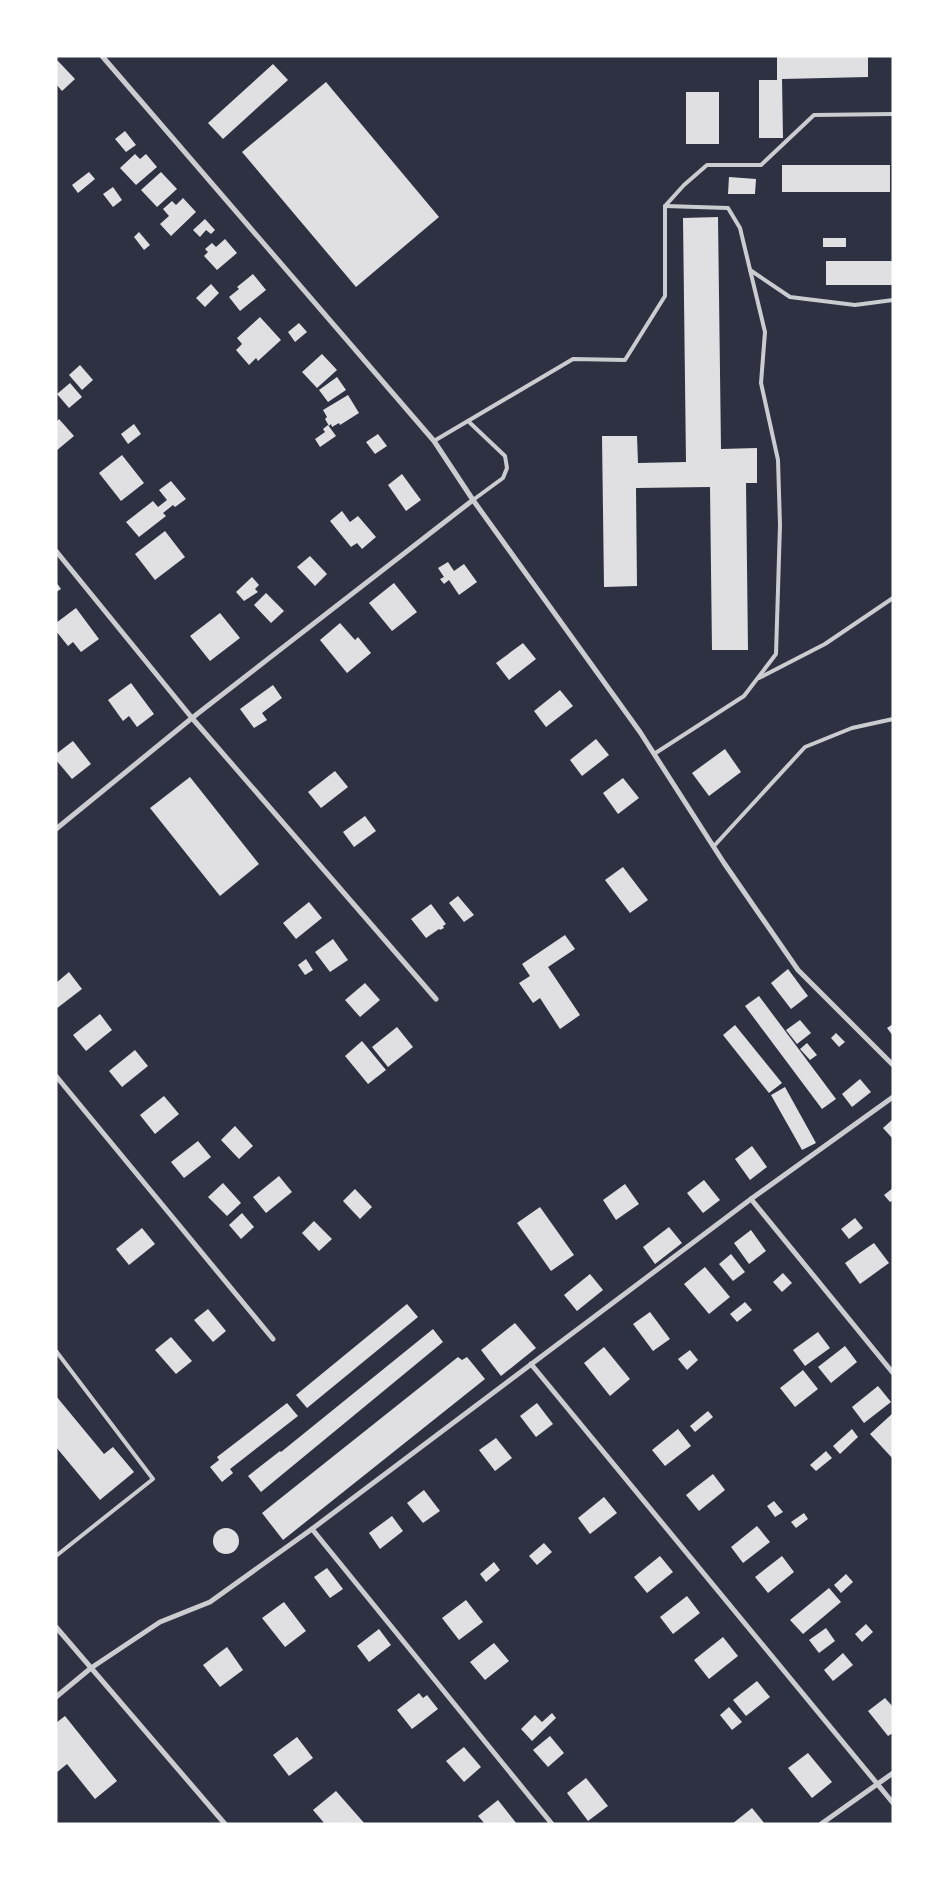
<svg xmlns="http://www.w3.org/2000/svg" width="949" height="1880" viewBox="0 0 949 1880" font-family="'PT Serif',serif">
  <rect width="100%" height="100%" fill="#2d3142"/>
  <g fill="#e0e0e3">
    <polygon points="777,56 868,56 868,77 782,79 783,138 759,138 759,80 777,80"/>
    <polygon points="58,61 75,79 62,91 56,84 56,62"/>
    <polygon points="273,64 288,80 223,139 208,123"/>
    <polygon points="326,82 439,217 356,287 242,152"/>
    <rect x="686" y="92" width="33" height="52"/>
    <polygon points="125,131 136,145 126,152 115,139"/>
    <polygon points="135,154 140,159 146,154 157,167 136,185 120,168"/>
    <rect x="782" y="165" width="108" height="27"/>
    <polygon points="89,172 95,179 78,193 72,185"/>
    <polygon points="161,172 177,189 157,207 141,190"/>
    <polygon points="729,177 756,179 755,194 728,194"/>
    <polygon points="113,187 122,200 113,207 103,194"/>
    <polygon points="183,198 196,212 171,236 160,224 169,216 163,209 172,201 176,205"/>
    <polygon points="718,217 721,449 757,448 757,483 746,483 748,650 712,650 710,487 636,488 637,586 604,587 602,436 637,436 638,463 686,462 683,218"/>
    <polygon points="205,219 215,230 211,234 206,230 200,237 193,230"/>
    <polygon points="139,232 150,245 144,250 134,237"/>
    <rect x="823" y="238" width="23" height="9"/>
    <polygon points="225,239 237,253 217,270 204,256 208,252 205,249 212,243 216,247"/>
    <rect x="826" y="261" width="67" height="24"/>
    <polygon points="253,274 266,290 240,311 229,297 239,289 237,287"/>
    <polygon points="211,284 219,293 205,307 196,298"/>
    <polygon points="260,317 281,340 258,361 256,358 249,365 236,350 242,344 237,338"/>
    <polygon points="299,323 307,332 295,342 288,332"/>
    <polygon points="322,354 337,370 317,388 302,372"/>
    <polygon points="80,365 93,380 82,390 69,375"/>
    <polygon points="337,377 346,390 328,402 319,390"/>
    <polygon points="70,383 82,397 69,408 57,394"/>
    <polygon points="348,395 359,413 340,425 339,423 332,427 331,424 329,426 325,419 327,417 323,410"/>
    <polygon points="59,419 74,436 56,451 56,422"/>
    <polygon points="134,424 141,434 128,444 121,434"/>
    <polygon points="328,425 336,436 320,447 315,439 325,432 323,429"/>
    <polygon points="378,434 387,446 375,454 366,442"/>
    <polygon points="122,455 144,483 121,501 99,473"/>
    <polygon points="402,474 421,500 406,511 388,485"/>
    <polygon points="171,481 186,499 175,507 173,505 163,513 166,516 139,537 126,522 153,501 158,507 167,500 159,490"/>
    <polygon points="342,511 350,522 358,516 376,537 362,549 357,543 351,547 330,521"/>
    <polygon points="165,531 185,557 155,580 135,554"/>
    <polygon points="310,556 327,574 315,586 297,567"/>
    <polygon points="448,562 454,571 464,564 477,582 459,595 449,580 444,584 440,579 444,577 438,568"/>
    <polygon points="252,577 259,585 255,589 258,592 244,601 236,592"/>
    <polygon points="56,582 61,589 56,592"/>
    <polygon points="394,583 417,612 392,631 369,603"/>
    <polygon points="266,593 284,611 271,623 254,605"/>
    <polygon points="76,608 99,639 81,652 73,642 68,646 56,631 56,623"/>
    <polygon points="220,613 240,638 210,661 190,636"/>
    <polygon points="340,623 355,640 358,637 371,653 347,673 320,640"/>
    <polygon points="523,643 536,659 509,680 496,663"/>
    <polygon points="131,683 154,714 137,727 129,716 123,721 108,700"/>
    <polygon points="273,685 282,698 262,713 267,720 254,728 240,709"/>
    <polygon points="560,690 573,706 546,727 534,711"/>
    <polygon points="596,739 609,755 582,776 570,760"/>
    <polygon points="73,741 91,764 72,779 56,760 56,754"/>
    <polygon points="725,749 741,772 709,796 692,773"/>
    <polygon points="335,771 348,787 321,808 308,792"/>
    <polygon points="190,777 259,864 220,896 150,808"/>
    <polygon points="623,778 639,798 618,814 603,793"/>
    <polygon points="365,816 376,831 354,847 343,832"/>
    <polygon points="623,867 648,900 630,913 605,880"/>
    <polygon points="458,896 474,915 464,922 449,903"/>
    <polygon points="309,902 322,918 296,939 283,923"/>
    <polygon points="431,904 446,924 443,926 444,928 440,930 439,929 426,938 411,919"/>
    <polygon points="565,935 575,949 548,967 580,1015 560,1029 540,998 533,1003 519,983 530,976 522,964"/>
    <polygon points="333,939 348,960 330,972 315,952"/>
    <polygon points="306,959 313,970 305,975 298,965"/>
    <polygon points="788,969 808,996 791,1009 771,983"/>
    <polygon points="69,972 82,989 56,1009 56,983"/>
    <polygon points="365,983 380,1000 360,1017 345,1000"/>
    <polygon points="759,996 836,1099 822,1109 745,1006"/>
    <polygon points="100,1014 112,1030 86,1051 73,1035"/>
    <polygon points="800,1020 811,1033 797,1044 786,1030"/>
    <polygon points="893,1024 893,1036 887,1028"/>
    <polygon points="735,1025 782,1083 769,1093 723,1035"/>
    <polygon points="397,1027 413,1047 388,1067 372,1047"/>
    <polygon points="836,1033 845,1042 839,1047 831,1038"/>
    <polygon points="362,1041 386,1070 368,1084 345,1056"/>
    <polygon points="807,1043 817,1055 810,1060 800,1049"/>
    <polygon points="135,1050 148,1066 122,1087 109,1071"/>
    <polygon points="860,1079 871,1092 852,1107 842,1094"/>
    <polygon points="785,1087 816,1143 802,1150 771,1095"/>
    <polygon points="164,1096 179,1114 155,1134 140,1115"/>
    <polygon points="893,1119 893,1139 883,1128"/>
    <polygon points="235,1126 253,1146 239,1159 221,1140"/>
    <polygon points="198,1141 211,1157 184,1178 171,1162"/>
    <polygon points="752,1146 767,1167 750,1180 735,1159"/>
    <polygon points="279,1176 292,1192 266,1213 253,1197"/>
    <polygon points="704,1180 720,1200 703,1213 687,1193"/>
    <polygon points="223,1183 241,1203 227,1216 208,1197"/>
    <polygon points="625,1184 639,1204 616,1220 603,1200"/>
    <polygon points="893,1188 893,1200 890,1202 884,1195"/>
    <polygon points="355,1189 372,1207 360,1219 343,1201"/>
    <polygon points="540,1207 574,1255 551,1271 517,1223"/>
    <polygon points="242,1213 254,1227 241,1239 229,1225"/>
    <polygon points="855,1218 863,1228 849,1239 841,1229"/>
    <polygon points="314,1221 332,1239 319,1251 302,1233"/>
    <polygon points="669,1227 682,1243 655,1264 643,1247"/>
    <polygon points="142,1228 155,1244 129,1265 116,1249"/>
    <polygon points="751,1230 766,1251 749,1264 734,1243"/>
    <polygon points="874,1243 889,1263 860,1284 845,1263"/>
    <polygon points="731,1254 745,1272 733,1281 719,1264"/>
    <polygon points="705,1267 730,1297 709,1314 684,1284"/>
    <polygon points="783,1273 792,1283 782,1292 773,1282"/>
    <polygon points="590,1274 603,1290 577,1311 564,1295"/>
    <polygon points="745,1302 752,1310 737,1322 730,1314"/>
    <polygon points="407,1304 418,1317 307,1408 296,1395"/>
    <polygon points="208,1309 226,1331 213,1342 194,1320"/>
    <polygon points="650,1312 670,1339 653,1351 633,1324"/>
    <polygon points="515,1323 536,1348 501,1376 481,1350"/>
    <polygon points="433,1329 443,1342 261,1492 248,1476 280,1451 281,1452"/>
    <polygon points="818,1332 830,1348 805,1366 793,1350"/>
    <polygon points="171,1337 192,1361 176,1374 155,1350"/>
    <polygon points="845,1346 857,1362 831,1383 818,1367"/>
    <polygon points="604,1347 630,1379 610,1396 584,1363"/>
    <polygon points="690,1350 698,1360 687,1370 678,1359"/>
    <polygon points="458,1357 462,1360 467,1357 485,1379 283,1540 262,1513"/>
    <polygon points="803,1370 818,1389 795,1407 780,1388"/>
    <polygon points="878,1386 891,1402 864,1423 852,1407"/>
    <polygon points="56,1396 104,1454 113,1447 134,1472 100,1500 56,1447"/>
    <polygon points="287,1403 298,1416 230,1469 233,1473 222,1482 210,1467 219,1460 217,1457"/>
    <polygon points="537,1403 553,1424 536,1437 520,1416"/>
    <polygon points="708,1411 713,1417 695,1432 690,1426"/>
    <polygon points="893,1413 893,1459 870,1434"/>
    <polygon points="678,1429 691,1446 665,1466 652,1450"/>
    <polygon points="852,1429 858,1437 840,1454 833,1446"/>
    <polygon points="496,1438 512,1458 495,1471 479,1450"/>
    <polygon points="826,1451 832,1458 816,1471 810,1465"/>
    <polygon points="713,1474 725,1490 699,1511 686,1495"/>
    <polygon points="424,1490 440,1511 423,1523 407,1503"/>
    <polygon points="604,1497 617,1513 590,1534 578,1518"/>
    <polygon points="774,1501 783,1512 775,1517 767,1506"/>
    <polygon points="804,1513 808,1519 796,1528 791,1522"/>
    <polygon points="392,1516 403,1531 380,1549 369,1533"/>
    <polygon points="757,1526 770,1542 743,1563 731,1547"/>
    <circle cx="226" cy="1541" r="13"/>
    <polygon points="544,1543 552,1552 537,1565 529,1556"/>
    <polygon points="660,1556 673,1572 647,1593 634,1577"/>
    <polygon points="782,1556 794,1572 768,1593 755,1577"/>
    <polygon points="494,1562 500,1570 486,1582 480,1574"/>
    <polygon points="327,1568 343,1589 330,1598 314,1577"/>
    <polygon points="846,1574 853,1582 841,1593 834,1585"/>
    <polygon points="829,1588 841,1602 803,1634 790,1620"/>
    <polygon points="687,1596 700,1613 673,1634 660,1617"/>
    <polygon points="466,1600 483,1622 459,1640 442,1618"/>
    <polygon points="284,1602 306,1631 285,1647 262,1618"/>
    <polygon points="866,1624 873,1632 862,1642 855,1634"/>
    <polygon points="826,1628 835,1641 819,1653 809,1640"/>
    <polygon points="379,1629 391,1645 369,1662 357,1646"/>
    <polygon points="723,1637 738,1656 709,1679 694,1660"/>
    <polygon points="494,1643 509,1661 485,1680 470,1662"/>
    <polygon points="227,1647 243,1670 220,1687 203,1665"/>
    <polygon points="843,1653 853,1665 833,1681 824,1670"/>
    <polygon points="757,1681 770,1697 746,1716 733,1700"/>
    <polygon points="419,1693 423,1698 427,1695 438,1709 412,1729 397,1710"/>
    <polygon points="885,1698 893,1707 893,1733 888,1736 868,1711"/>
    <polygon points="729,1707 742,1722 732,1730 720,1715"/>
    <polygon points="552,1713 556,1718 532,1741 521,1729 535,1715 542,1722"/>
    <polygon points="65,1716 117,1781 95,1799 67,1764 56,1773 56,1723"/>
    <polygon points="550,1736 564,1753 548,1767 533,1750"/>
    <polygon points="297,1737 313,1758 289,1776 273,1755"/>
    <polygon points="464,1747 481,1767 464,1782 446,1761"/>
    <polygon points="808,1753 832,1782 812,1798 788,1768"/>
    <polygon points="586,1778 608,1806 588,1821 567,1793"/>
    <polygon points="336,1791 365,1824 325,1824 313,1810"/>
    <polygon points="498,1800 517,1824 485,1824 478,1816"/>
    <polygon points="752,1808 765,1824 732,1824"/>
  </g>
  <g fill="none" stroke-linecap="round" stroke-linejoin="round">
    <g stroke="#caccd0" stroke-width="4">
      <polyline points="750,270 790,297 855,305 893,300"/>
      <polyline points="468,421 505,456 507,468 503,478 473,500"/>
      <polyline points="434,441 573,359 625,360 665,296 665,206 684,185 707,165 761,165 814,115 893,114"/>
      <polyline points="759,678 825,644 893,598"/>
      <polyline points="654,754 744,696 776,654 780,525 778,460 761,383 765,332 740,228 728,208 665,206"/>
      <polyline points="714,846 805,747 852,728 893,719"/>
      <polyline points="56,1351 153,1479 56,1556"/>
    </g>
    <g stroke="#caccd0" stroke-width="5">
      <polyline points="102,56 434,441 473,500 640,732 724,863 798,970 893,1065"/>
      <polyline points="56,551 192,718 436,999"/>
      <polyline points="56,829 192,718 473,500"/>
      <polyline points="56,1076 273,1339"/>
      <polyline points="751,1199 893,1373"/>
      <polyline points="531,1364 893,1803"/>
      <polyline points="312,1529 552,1824"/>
      <polyline points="56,1627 225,1824"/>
      <polyline points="56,1697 91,1668 160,1622 210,1602 312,1529 751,1199 893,1097"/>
      <polyline points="821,1824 893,1773"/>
    </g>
  </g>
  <rect width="949" height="1880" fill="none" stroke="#ffffff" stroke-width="115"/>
</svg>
